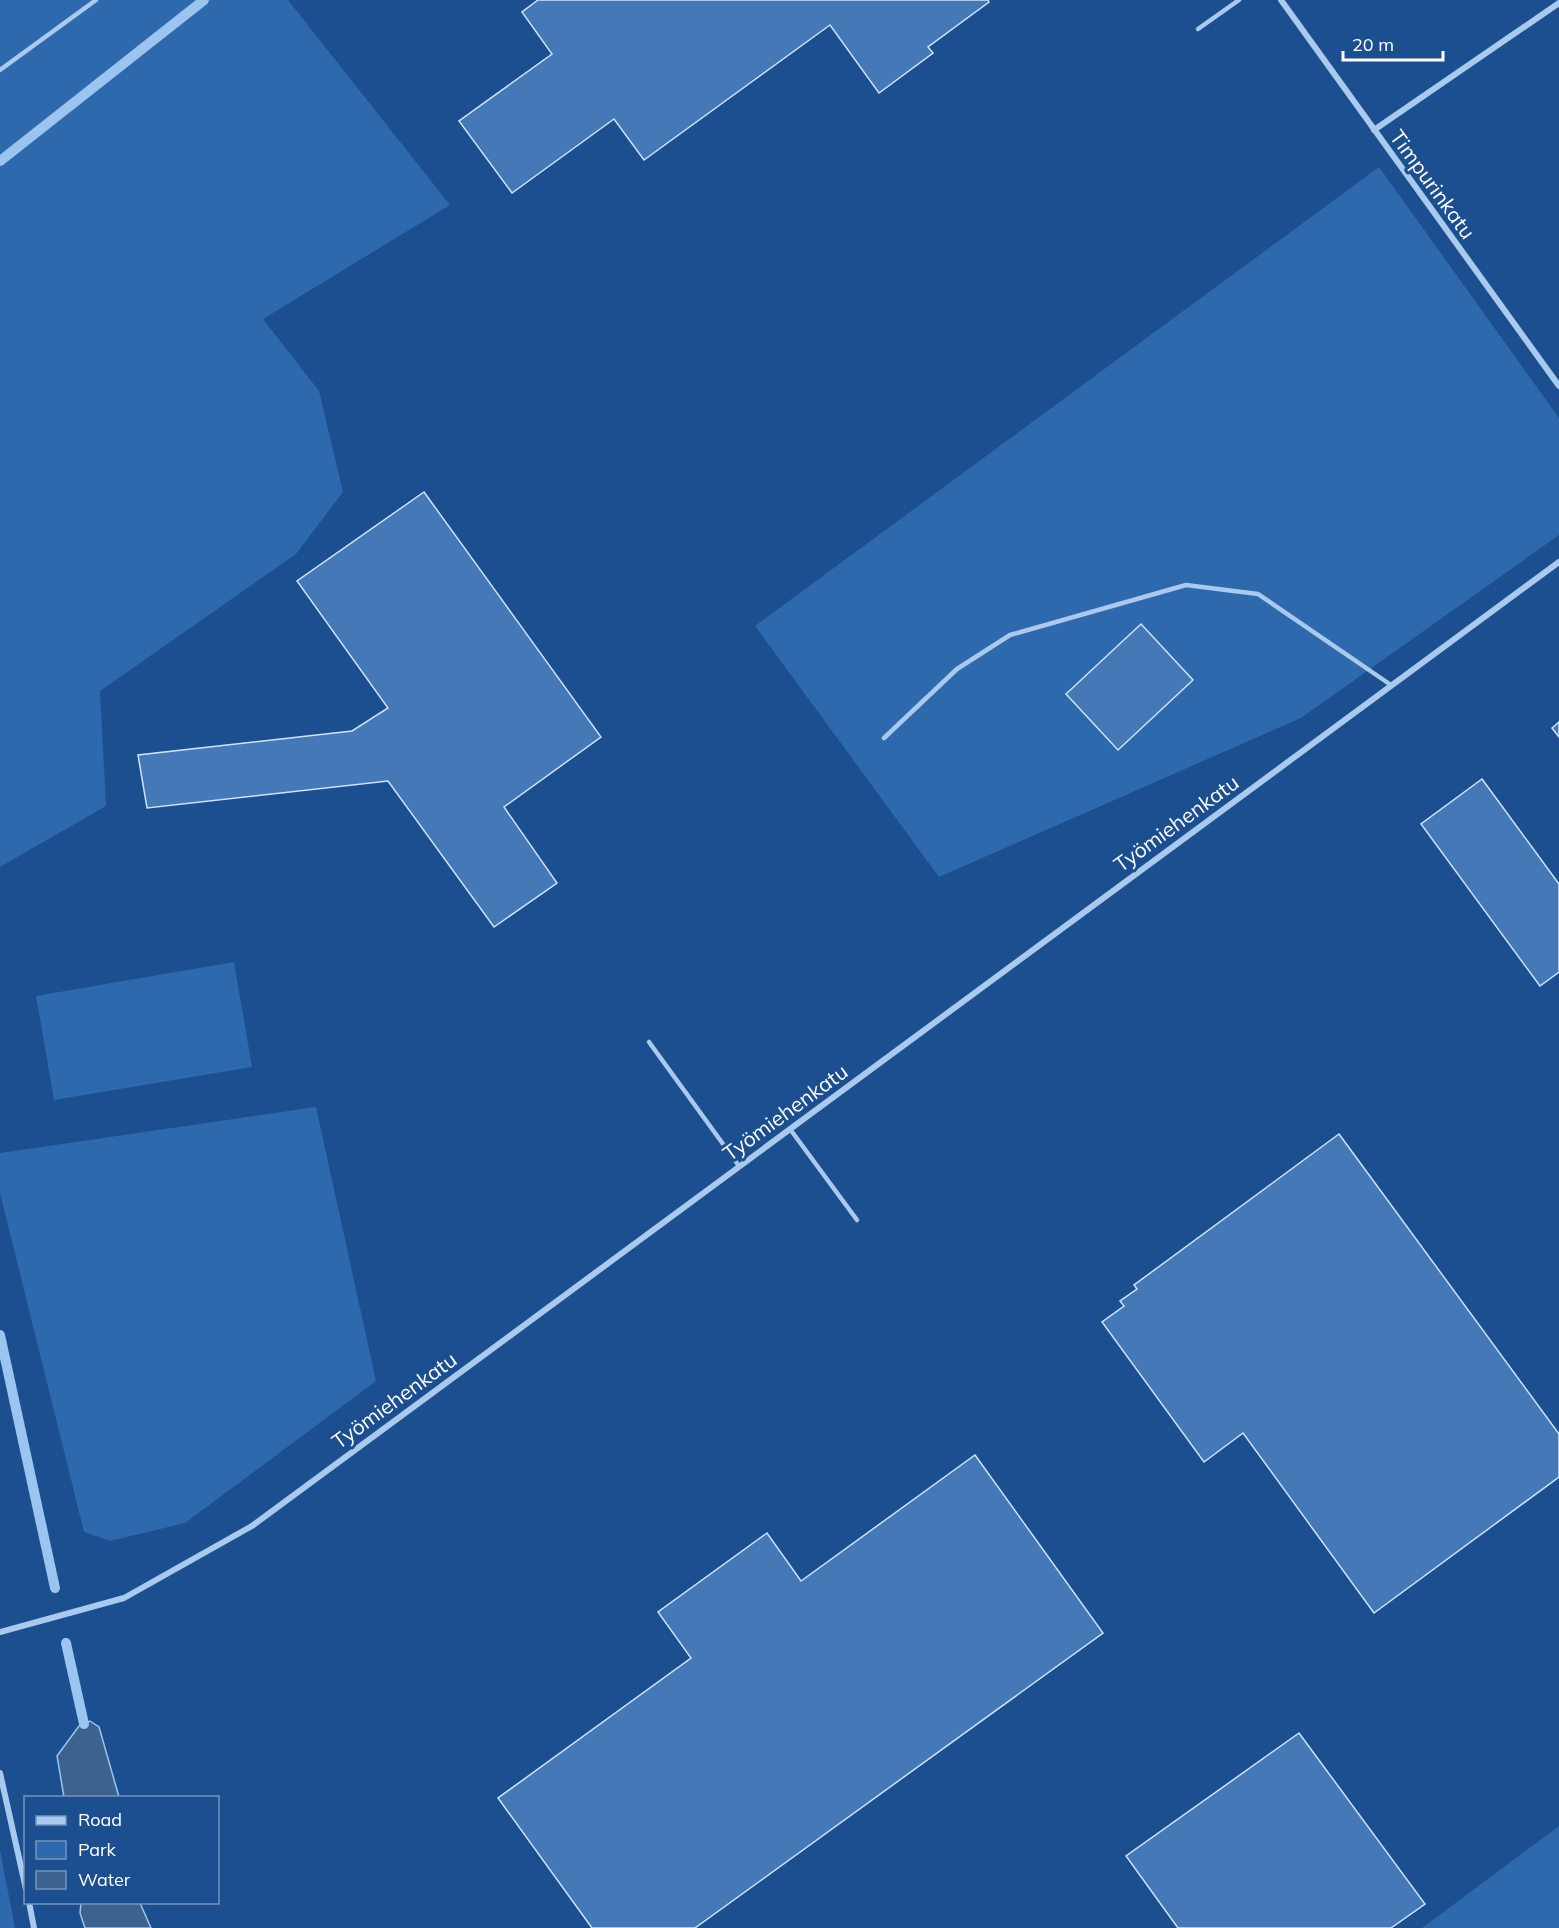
<svg xmlns="http://www.w3.org/2000/svg" width="1559" height="1928" viewBox="0 0 1559 1928" font-family="Mulish,sans-serif">
  <rect width="100%" height="100%" fill="#1b4f8f"/>
  <g fill="#2e69ad">
    <polygon points="0,0 288,0 450,205 263,319 319,391 343,492 296,554 100,691 106,806 0,867"/>
    <polygon points="1379,167 1559,418 1559,535 1301,718 939,877 755,626"/>
    <polygon points="234,962 252,1067 54,1100 36,996"/>
    <polygon points="316,1107 376,1381 185,1523 110,1541 84,1532 0,1193 0,1153"/>
    <polygon points="1559,1826 1559,1928 1422,1928"/>
    <polygon points="0,1850 15,1928 0,1928"/>
  </g>
  <g fill="#3c6290" stroke="#9cc4f0" stroke-width="1.5">
    <polygon points="90,1721 99,1727 119,1797 64,1797 57,1756 79,1726"/>
    <polygon points="81,1903 140,1903 151,1928 85,1928 80,1913"/>
  </g>
  <g fill="none" stroke-linecap="round" stroke-linejoin="round">
    <g stroke="#9cc4f0" stroke-width="10">
      <polyline points="0,161 204,0"/>
      <polyline points="0,1335 55,1588"/>
      <polyline points="66,1643 84,1724"/>
    </g>
  </g>
  <g fill="#4478b7" stroke="#cfe3fa" stroke-width="1.5">
    <polygon points="538,0 988,0 989,2 928,47 933,53 879,93 830,25 644,160 614,119 512,193 459,121 552,54 522,12"/>
    <polygon points="424,492 601,737 504,807 557,883 494,927 388,781 147,808 138,755 352,731 388,708 297,581"/>
    <polygon points="1141,624 1193,680 1118,750 1066,694"/>
    <polygon points="1559,722 1559,737 1552,728"/>
    <polygon points="1482,779 1559,884 1559,972 1540,986 1421,824"/>
    <polygon points="1339,1134 1559,1434 1559,1477 1374,1613 1243,1433 1204,1462 1102,1322 1124,1306 1120,1301 1137,1289 1134,1285"/>
    <polygon points="975,1455 1103,1633 695,1928 592,1928 498,1798 691,1658 658,1612 767,1533 801,1581"/>
    <polygon points="1299,1733 1425,1904 1391,1928 1178,1928 1126,1856"/>
  </g>
  <g fill="none" stroke-linecap="round" stroke-linejoin="round">
    <g stroke="#a9c9ee" stroke-width="4.5">
      <polyline points="1198,29 1239,0"/>
      <polyline points="0,70 96,0"/>
      <polyline points="884,738 957,669 1010,635 1186,585 1258,594 1391,685"/>
      <polyline points="649,1042 739,1166"/>
      <polyline points="790,1129 857,1220"/>
    </g>
    <g stroke="#a9c9ee" stroke-width="6">
      <polyline points="1281,0 1559,386"/>
      <polyline points="1374,130 1559,3"/>
      <polyline points="0,1632 124,1598 252,1526 1559,562"/>
      <polyline points="0,1773 26,1889"/>
      <polyline points="29,1902 34,1928"/>
    </g>
  </g>
  <g text-anchor="middle" dominant-baseline="central" stroke-width="6" stroke-linejoin="round" paint-order="stroke">
    <g font-size="21" fill="#fff" stroke="#1b4f8f">
      <text transform="translate(1433 184) rotate(54)">Timpurinkatu</text>
      <text transform="translate(1176 823) rotate(-36)">Työmiehenkatu</text>
      <text transform="translate(785 1112) rotate(-36)">Työmiehenkatu</text>
      <text transform="translate(394 1400) rotate(-36)">Työmiehenkatu</text>
    </g>
  </g>
  <rect x="24" y="1796" width="195" height="108" fill="#1b4f8f" stroke="#7695bc" stroke-width="1.5"/>
  <rect x="36" y="1816" width="30" height="9" fill="#a9c9ee" stroke="#7695bc" stroke-width="1.5"/>
  <text x="78" y="1826" font-size="18" fill="#ffffff">Road</text>
  <rect x="36" y="1841" width="30" height="18" fill="#2e69ad" stroke="#7695bc" stroke-width="1.5"/>
  <text x="78" y="1856" font-size="18" fill="#ffffff">Park</text>
  <rect x="36" y="1871" width="30" height="18" fill="#3c6290" stroke="#7695bc" stroke-width="1.5"/>
  <text x="78" y="1886" font-size="18" fill="#ffffff">Water</text>
  <path d="M1343 51v9h100v-9" fill="none" stroke="#ffffff" stroke-width="3"/>
  <text x="1352" y="51" font-size="18" fill="#ffffff" stroke="#1b4f8f" stroke-width="4.5" paint-order="stroke">20 m</text>
</svg>
